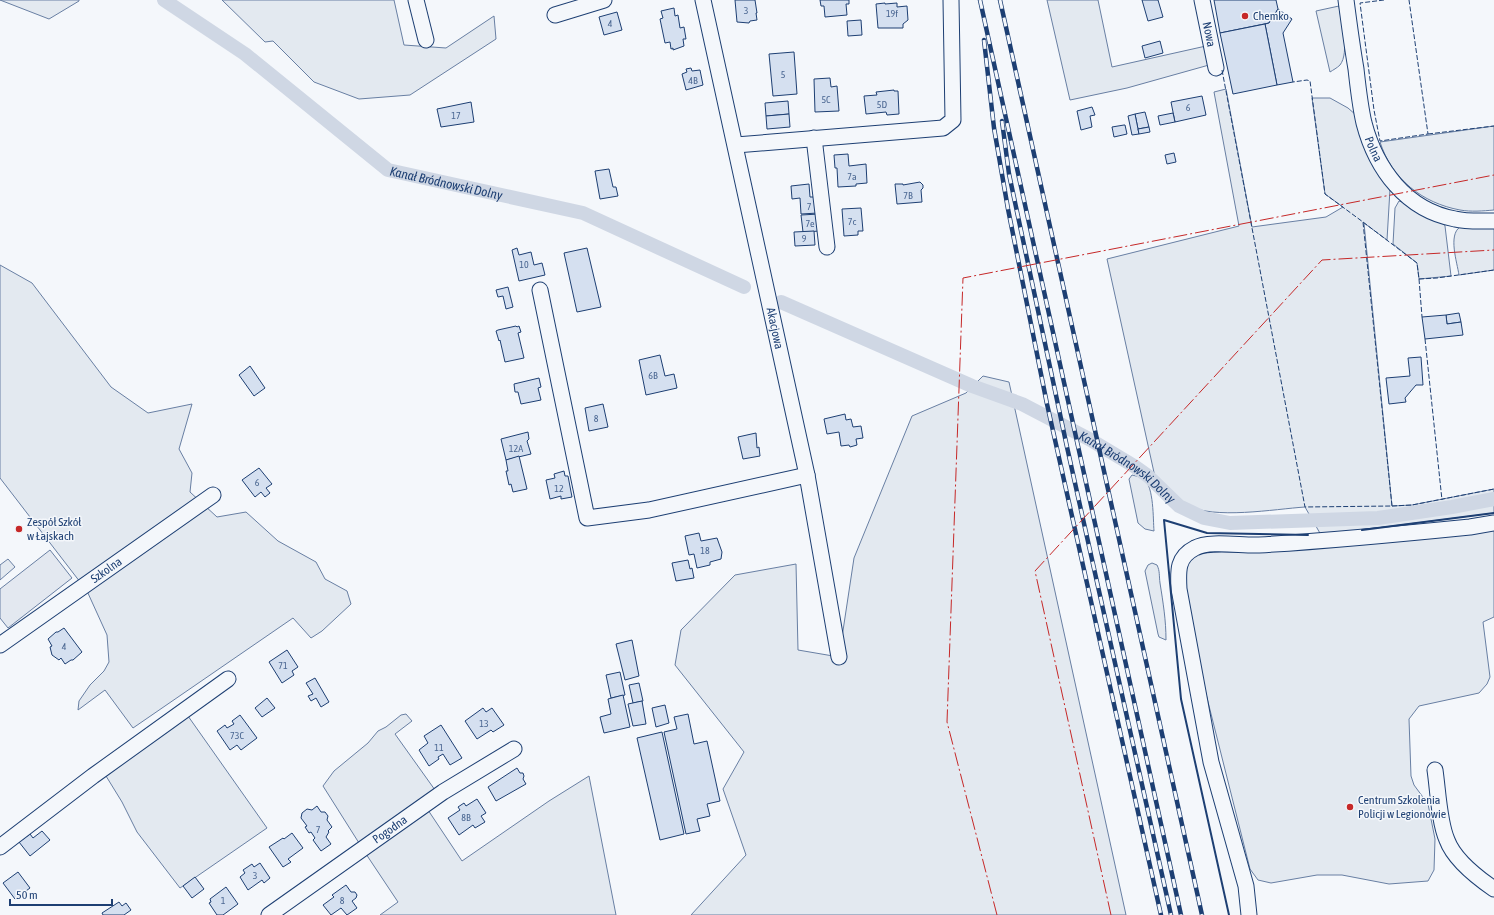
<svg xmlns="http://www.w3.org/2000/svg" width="1494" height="915" viewBox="0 0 1494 915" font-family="'Asap Condensed',sans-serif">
  <rect width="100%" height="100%" fill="#f4f7fb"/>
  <g fill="#e3e9f0" stroke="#687fa3">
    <polygon points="0,0 79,0 79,1 49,19"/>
    <polygon points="222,0 394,0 404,45 446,48 494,16 496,39 410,95 359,99 314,82 273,41 265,42"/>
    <polygon points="1047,0 1098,0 1112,67 1206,46 1209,65 1127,88 1070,100"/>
    <path d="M1339,6C1341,21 1350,52 1340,65C1337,68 1333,70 1330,72L1316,11Z"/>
    <path d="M1226,89L1252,227L1326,217L1343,207L1325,194L1312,98H1330L1348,108L1356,115L1384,181L1390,189L1387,240L1364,223L1392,506L1412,505L1494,489V513L1321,535L1305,507C1275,509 1213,520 1187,505C1175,498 1165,486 1155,477L1107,259L1239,226L1214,92Z"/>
    <path d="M1494,126V210C1483,211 1471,212 1460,210C1422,203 1392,179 1380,142Z"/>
    <polygon points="1399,201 1402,202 1443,222 1445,226 1451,276 1419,279 1417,263 1393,244 1395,208"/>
    <path d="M1460,227L1494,228V270L1459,275C1457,262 1448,235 1460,227Z"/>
    <polygon points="0,265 32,283 111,387 148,413 192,404 179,449 192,473 190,492 217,517 246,512 278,541 316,562 325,579 347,591 351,604 322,631 311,638 293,618 133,728 105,690 78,710 79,701 90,685 104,671 109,662 107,635 87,591 0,478"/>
    <polygon points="983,376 1009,382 1126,915 691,915 746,855 723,789 744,752 675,665 681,630 735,575 796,564 798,650 839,657 854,558 912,416 966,393"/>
    <path d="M1132,475C1136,476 1141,477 1144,479C1154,487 1153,519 1154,531L1145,529L1138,523L1129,479Z"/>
    <polygon points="1494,527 1494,617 1483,622 1490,677 1487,684 1479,693 1419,706 1409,719 1411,776 1414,785 1428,804 1435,839 1434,870 1428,881 1389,884 1342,875 1317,875 1271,883 1258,880 1250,869 1203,682 1184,578 1186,563 1200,548"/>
    <polygon points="8,559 15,567 0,580 0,565"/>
    <path d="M1152,563L1157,565C1160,571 1159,576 1160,583C1163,602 1166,620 1166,640L1159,637L1158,634L1145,571L1148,565Z"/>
    <polygon points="406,714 412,721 395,734 435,790 359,843 323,786 334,771 368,743 378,731 386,727 401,715"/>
    <polygon points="188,716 267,828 180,888 137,832 122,802 106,776"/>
    <polygon points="589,776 616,915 380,915 398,902 366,854 428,810 462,861 549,801"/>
  </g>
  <polygon fill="#e3e8f0" stroke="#687fa3" points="50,550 72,578 8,628 0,618 0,589"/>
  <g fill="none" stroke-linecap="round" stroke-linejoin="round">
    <g stroke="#cfd7e4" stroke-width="14">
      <path id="s1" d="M164,0L245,54L388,170L583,213L744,287"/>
      <path id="s2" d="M781,302L972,386L1022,404L1089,439L1134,466L1148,476L1179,506L1204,518L1230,523L1378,518L1452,507L1494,499"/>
    </g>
  </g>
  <g fill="#d5e0f0" stroke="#1d3f73">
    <polygon points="735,0 755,0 757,13 756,13 757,20 750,21 749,23 737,22"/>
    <polygon points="820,0 849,0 849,4 846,4 847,15 825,17 824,6 821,6"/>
    <polygon points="1142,0 1158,0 1163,17 1148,21"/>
    <polygon points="1214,0 1276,0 1278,9 1269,23 1220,33"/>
    <polygon points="885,3 885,4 897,3 897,7 907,6 908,20 903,24 903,28 878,28 876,4"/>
    <polygon points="674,8 675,16 678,15 680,28 684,27 686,39 683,39 684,46 673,50 673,48 671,49 670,42 665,43 660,19 663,18 661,11"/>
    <polygon points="1278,9 1292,19 1283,33 1293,82 1277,85 1265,24 1269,23"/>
    <polygon points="617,12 622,30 604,35 599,17"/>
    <polygon points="861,20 862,35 848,36 847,21"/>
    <polygon points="1265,24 1277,85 1233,94 1220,33"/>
    <polygon points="1160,41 1163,53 1145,58 1142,46"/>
    <polygon points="794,52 797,94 773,96 769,54"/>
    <polygon points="691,68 692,71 700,70 703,85 686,90 682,74 687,72 686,69"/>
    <polygon points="830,78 831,87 837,86 839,111 815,112 814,79"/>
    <polygon points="894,90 894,91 898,91 899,114 887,115 886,112 866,114 864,96 877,95 876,92"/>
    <polygon points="1202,96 1206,115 1175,122 1171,102"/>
    <polygon points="788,101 789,114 766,116 765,103"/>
    <polygon points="471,102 474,122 441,127 437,109"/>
    <polygon points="1092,107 1095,115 1090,116 1092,127 1081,130 1077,111"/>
    <polygon points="1145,112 1149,127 1138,129 1135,114"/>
    <polygon points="1173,113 1175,122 1160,125 1158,116"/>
    <polygon points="789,114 790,127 767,129 766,116"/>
    <polygon points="1135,114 1139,134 1132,135 1128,116"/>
    <polygon points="1124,125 1125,125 1127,134 1114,137 1112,127"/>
    <polygon points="1149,127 1150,132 1139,134 1138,129"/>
    <polygon points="1174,153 1176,162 1167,164 1165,155"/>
    <polygon points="848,154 849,166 866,164 867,183 856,184 856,186 838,187 837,168 835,168 834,155"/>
    <polygon points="609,169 613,187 616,187 618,196 600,199 595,171"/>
    <polygon points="920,182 923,185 923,188 921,190 922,202 897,204 895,184 903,184 903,185"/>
    <polygon points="809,184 810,197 817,197 818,213 801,214 800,198 792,199 791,186"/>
    <polygon points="861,208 863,231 858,231 858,235 844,236 842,209"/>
    <polygon points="819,214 820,231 803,232 801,215"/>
    <polygon points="814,231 815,245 795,246 794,232"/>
    <polygon points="517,248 519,255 531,252 534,265 542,263 545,275 519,281 512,250"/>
    <polygon points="587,248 601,307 577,312 564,253"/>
    <polygon points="508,287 513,307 506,309 503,296 498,297 496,290"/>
    <polygon points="1459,313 1461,322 1447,324 1446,315"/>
    <polygon points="1446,315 1447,324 1461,322 1463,335 1425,339 1422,317"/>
    <polygon points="516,326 517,327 519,326 521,332 518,333 524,358 505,362 500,340 499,341 496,331 498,330"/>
    <polygon points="660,355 665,376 674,374 677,388 646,395 639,360"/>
    <polygon points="1421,357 1423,385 1416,385 1405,398 1406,402 1389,404 1386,378 1410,376 1408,358"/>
    <polygon points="250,366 265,388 254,396 239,375"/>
    <polygon points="539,378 541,387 538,388 541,400 521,404 518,392 515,392 514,384"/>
    <polygon points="603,404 608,427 589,431 585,408"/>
    <polygon points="845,414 846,420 851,419 853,427 861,426 863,438 856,439 857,445 850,447 849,445 841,446 839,432 827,434 824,419"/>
    <polygon points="528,432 529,439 527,441 531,454 506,460 501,439"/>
    <polygon points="756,433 757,448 759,447 760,456 743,459 738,437"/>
    <polygon points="519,456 527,489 513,492 511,484 509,485 506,471 508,471 506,460"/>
    <polygon points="259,468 272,484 266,488 270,493 265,497 261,492 255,497 242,480"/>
    <polygon points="564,471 565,476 568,476 572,497 561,499 561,496 550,499 546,480 555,478 554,474"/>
    <polygon points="699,533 701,541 717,538 722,552 721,559 710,562 710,565 697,568 694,554 689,555 685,536"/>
    <polygon points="688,560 690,569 692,568 694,578 676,581 672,563"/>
    <polygon points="64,628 82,652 73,660 71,660 65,664 61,658 59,660 52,655 50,647 52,646 48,639 56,632 58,632"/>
    <polygon points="632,640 639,676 625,680 616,644"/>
    <polygon points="287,650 298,667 292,671 294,675 282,683 269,662"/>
    <polygon points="620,672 625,695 611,698 606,675"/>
    <polygon points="315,678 329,702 321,707 316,698 311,701 308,696 313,694 306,683"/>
    <polygon points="639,683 643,701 633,703 629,685"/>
    <polygon points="623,695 630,727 604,733 600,717 611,714 608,699"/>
    <polygon points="267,698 275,708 262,717 255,708"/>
    <polygon points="642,701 646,724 633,726 628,704"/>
    <polygon points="665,705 669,723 656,727 652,708"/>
    <polygon points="483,708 486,712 492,708 504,725 493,732 491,730 477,739 465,721"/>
    <polygon points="688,714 694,744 707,741 720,801 707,804 710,816 697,819 700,831 686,834 664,732 677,729 674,717"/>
    <polygon points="240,715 257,738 241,750 237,745 230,750 217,731 225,725 227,728 234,724 232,721"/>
    <polygon points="441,725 462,758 450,765 443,754 438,757 439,759 429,766 419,750 428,743 424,736"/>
    <polygon points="662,732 684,834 660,840 637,738"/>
    <polygon points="517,768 520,773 523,773 524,776 523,779 526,784 496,801 488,787"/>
    <polygon points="477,799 486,813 481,816 485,822 475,828 473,825 459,835 448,818 460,810 458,807 464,803 466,806"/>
    <polygon points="317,806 321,812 325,812 328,816 327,820 332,827 328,831 329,832 326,837 331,844 321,851 313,840 315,838 311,832 309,833 305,827 307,826 301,818 302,813 307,809 312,810"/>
    <polygon points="42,831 50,840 30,856 19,842 30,834 33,838"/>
    <polygon points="292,833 303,848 288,859 291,862 283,867 269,847 283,838 284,839"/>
    <polygon points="260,863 270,878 264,883 262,880 248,890 240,877 245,873 243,870 252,864 254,867"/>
    <polygon points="18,872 30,888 15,899 3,883"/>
    <polygon points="195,877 204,889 192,898 183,886"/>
    <polygon points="346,885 351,892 355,892 357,895 356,898 352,901 357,908 347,915 341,908 331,915 323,905 334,897 332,895"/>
    <polygon points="226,887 238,904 223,915 217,915 209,903 211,902 210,899"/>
    <polygon points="119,902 122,906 126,903 131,910 124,915 103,915 102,913"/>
  </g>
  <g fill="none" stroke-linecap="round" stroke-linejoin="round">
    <g stroke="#1d3f73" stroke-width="17">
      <g id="minor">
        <polyline points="416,0 426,40"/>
        <path id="s3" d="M703,0L807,475L839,657"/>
        <path id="s4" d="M1202,0L1216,68"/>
        <path id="s5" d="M1346,0C1349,23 1352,46 1356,69C1358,87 1360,106 1364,123C1376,169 1406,210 1455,219C1467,222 1481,221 1494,221"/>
        <polyline points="555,15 604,0"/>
        <polyline points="814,138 827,247"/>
        <polyline points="736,145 943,128 953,120 951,0"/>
        <polyline points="540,290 587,518 649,510 807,475"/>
        <path id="s6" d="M0,645L213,495"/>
        <path d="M1435,770C1438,790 1439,822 1447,840C1454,859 1478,878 1494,889"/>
        <polyline points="0,847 93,776 228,679"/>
        <path id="s7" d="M269,915L443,792L514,749"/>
        <path d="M1249,915L1246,886L1211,762L1179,589C1178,571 1177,557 1195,548C1209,540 1242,546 1259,545C1329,541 1400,534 1470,527L1494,523"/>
      </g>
    </g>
    <use href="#minor" stroke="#f4f7fb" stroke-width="15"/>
    <g stroke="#1d3f73" stroke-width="4.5">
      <g id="rail">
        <polyline points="980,0 1181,915"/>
        <polyline points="1000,0 1202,915"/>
        <polyline points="984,40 994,128 1008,209 1047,404 1161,915"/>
        <polyline points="1002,121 1009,174 1016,207 1067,447 1171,915"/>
      </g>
    </g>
    <use href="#rail" stroke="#f4f7fb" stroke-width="3" stroke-dasharray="9" stroke-linecap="butt"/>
    <g stroke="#1d3f73" stroke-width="1" stroke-dasharray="5 2" stroke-linecap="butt">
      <polyline points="1384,0 1360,3 1374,110 1380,141 1428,134 1409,0"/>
      <polyline points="1222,70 1305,507 1392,506 1363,222 1325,194 1310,81 1307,80 1293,82"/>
      <polyline points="1428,134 1494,126"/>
      <polyline points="1363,222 1417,263 1419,279 1437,278 1494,270"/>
      <polyline points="1419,279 1422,317"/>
      <polyline points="1425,339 1442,500"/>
      <polyline points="1392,506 1412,505 1494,489"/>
    </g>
    <g stroke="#1d3f73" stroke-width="2">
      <polyline points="1362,530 1494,513"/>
      <polyline points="1229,915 1181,699 1164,520 1207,533 1308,535"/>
    </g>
    <g stroke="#c62828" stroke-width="1" stroke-dasharray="14 3 2 3" stroke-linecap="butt">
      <polyline points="997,915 947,722 963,278 1494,175"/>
      <polyline points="1111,915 1035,571 1322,260 1494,250"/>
    </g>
  </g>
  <g fill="#c62828" stroke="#f4f7fb" stroke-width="1.5">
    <circle cx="1245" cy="16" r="4"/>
    <circle cx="19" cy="529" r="4"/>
    <circle cx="1350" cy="807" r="4"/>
  </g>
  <g text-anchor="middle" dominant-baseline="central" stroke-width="3" stroke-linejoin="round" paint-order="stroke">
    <g font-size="10" fill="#4b6792">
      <text x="746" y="10">3</text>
      <text x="892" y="13">19f</text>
      <text x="610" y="23">4</text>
      <text x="783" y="74">5</text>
      <text x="693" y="80">4B</text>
      <text x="826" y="99">5C</text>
      <text x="882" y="104">5D</text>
      <text x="1188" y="107">6</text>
      <text x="456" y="115">17</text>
      <text x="852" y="176">7a</text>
      <text x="908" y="195">7B</text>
      <text x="809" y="206">7</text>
      <text x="852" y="221">7c</text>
      <text x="810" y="223">7e</text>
      <text x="804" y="238">9</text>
      <text x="524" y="264">10</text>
      <text x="653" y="375">6B</text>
      <text x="596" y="418">8</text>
      <text x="516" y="448">12A</text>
      <text x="257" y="482">6</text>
      <text x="559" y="488">12</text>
      <text x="705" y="550">18</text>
      <text x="64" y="646">4</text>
      <text x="283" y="665">71</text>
      <text x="484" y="723">13</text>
      <text x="237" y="735">73C</text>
      <text x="439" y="747">11</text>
      <text x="466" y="817">8B</text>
      <text x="318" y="829">7</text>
      <text x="255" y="875">3</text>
      <text x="223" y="900">1</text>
      <text x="342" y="900">8</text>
    </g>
    <g font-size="12" fill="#1d3f73" stroke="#f4f7fb" text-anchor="start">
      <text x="1253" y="16">Chemko</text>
      <text x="27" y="522">Zespół Szkół<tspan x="27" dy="14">w Łajskach</tspan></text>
      <text x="1358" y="800">Centrum Szkolenia<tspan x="1358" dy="14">Policji w Legionowie</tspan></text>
    </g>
    <g font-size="12" fill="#1d3f73" stroke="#f4f7fb">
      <text stroke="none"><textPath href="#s4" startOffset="35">Nowa</textPath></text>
      <text stroke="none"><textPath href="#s5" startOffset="152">Polna</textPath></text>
      <text stroke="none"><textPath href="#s3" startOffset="336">Akacjowa</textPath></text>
      <text stroke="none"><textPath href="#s6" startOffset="130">Szkolna</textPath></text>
      <text stroke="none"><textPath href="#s7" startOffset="148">Pogodna</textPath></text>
    </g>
    <g font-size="13" font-style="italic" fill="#1d3f73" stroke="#f4f7fb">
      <text stroke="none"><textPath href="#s1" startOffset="341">Kanał Bródnowski Dolny</textPath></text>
      <text stroke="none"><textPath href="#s2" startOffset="385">Kanał Bródnowski Dolny</textPath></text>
    </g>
  </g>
  <path d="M10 899v6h102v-6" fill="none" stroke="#1d3f73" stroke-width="2"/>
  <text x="16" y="899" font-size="12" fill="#1d3f73" stroke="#f4f7fb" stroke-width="3" paint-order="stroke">50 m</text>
</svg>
